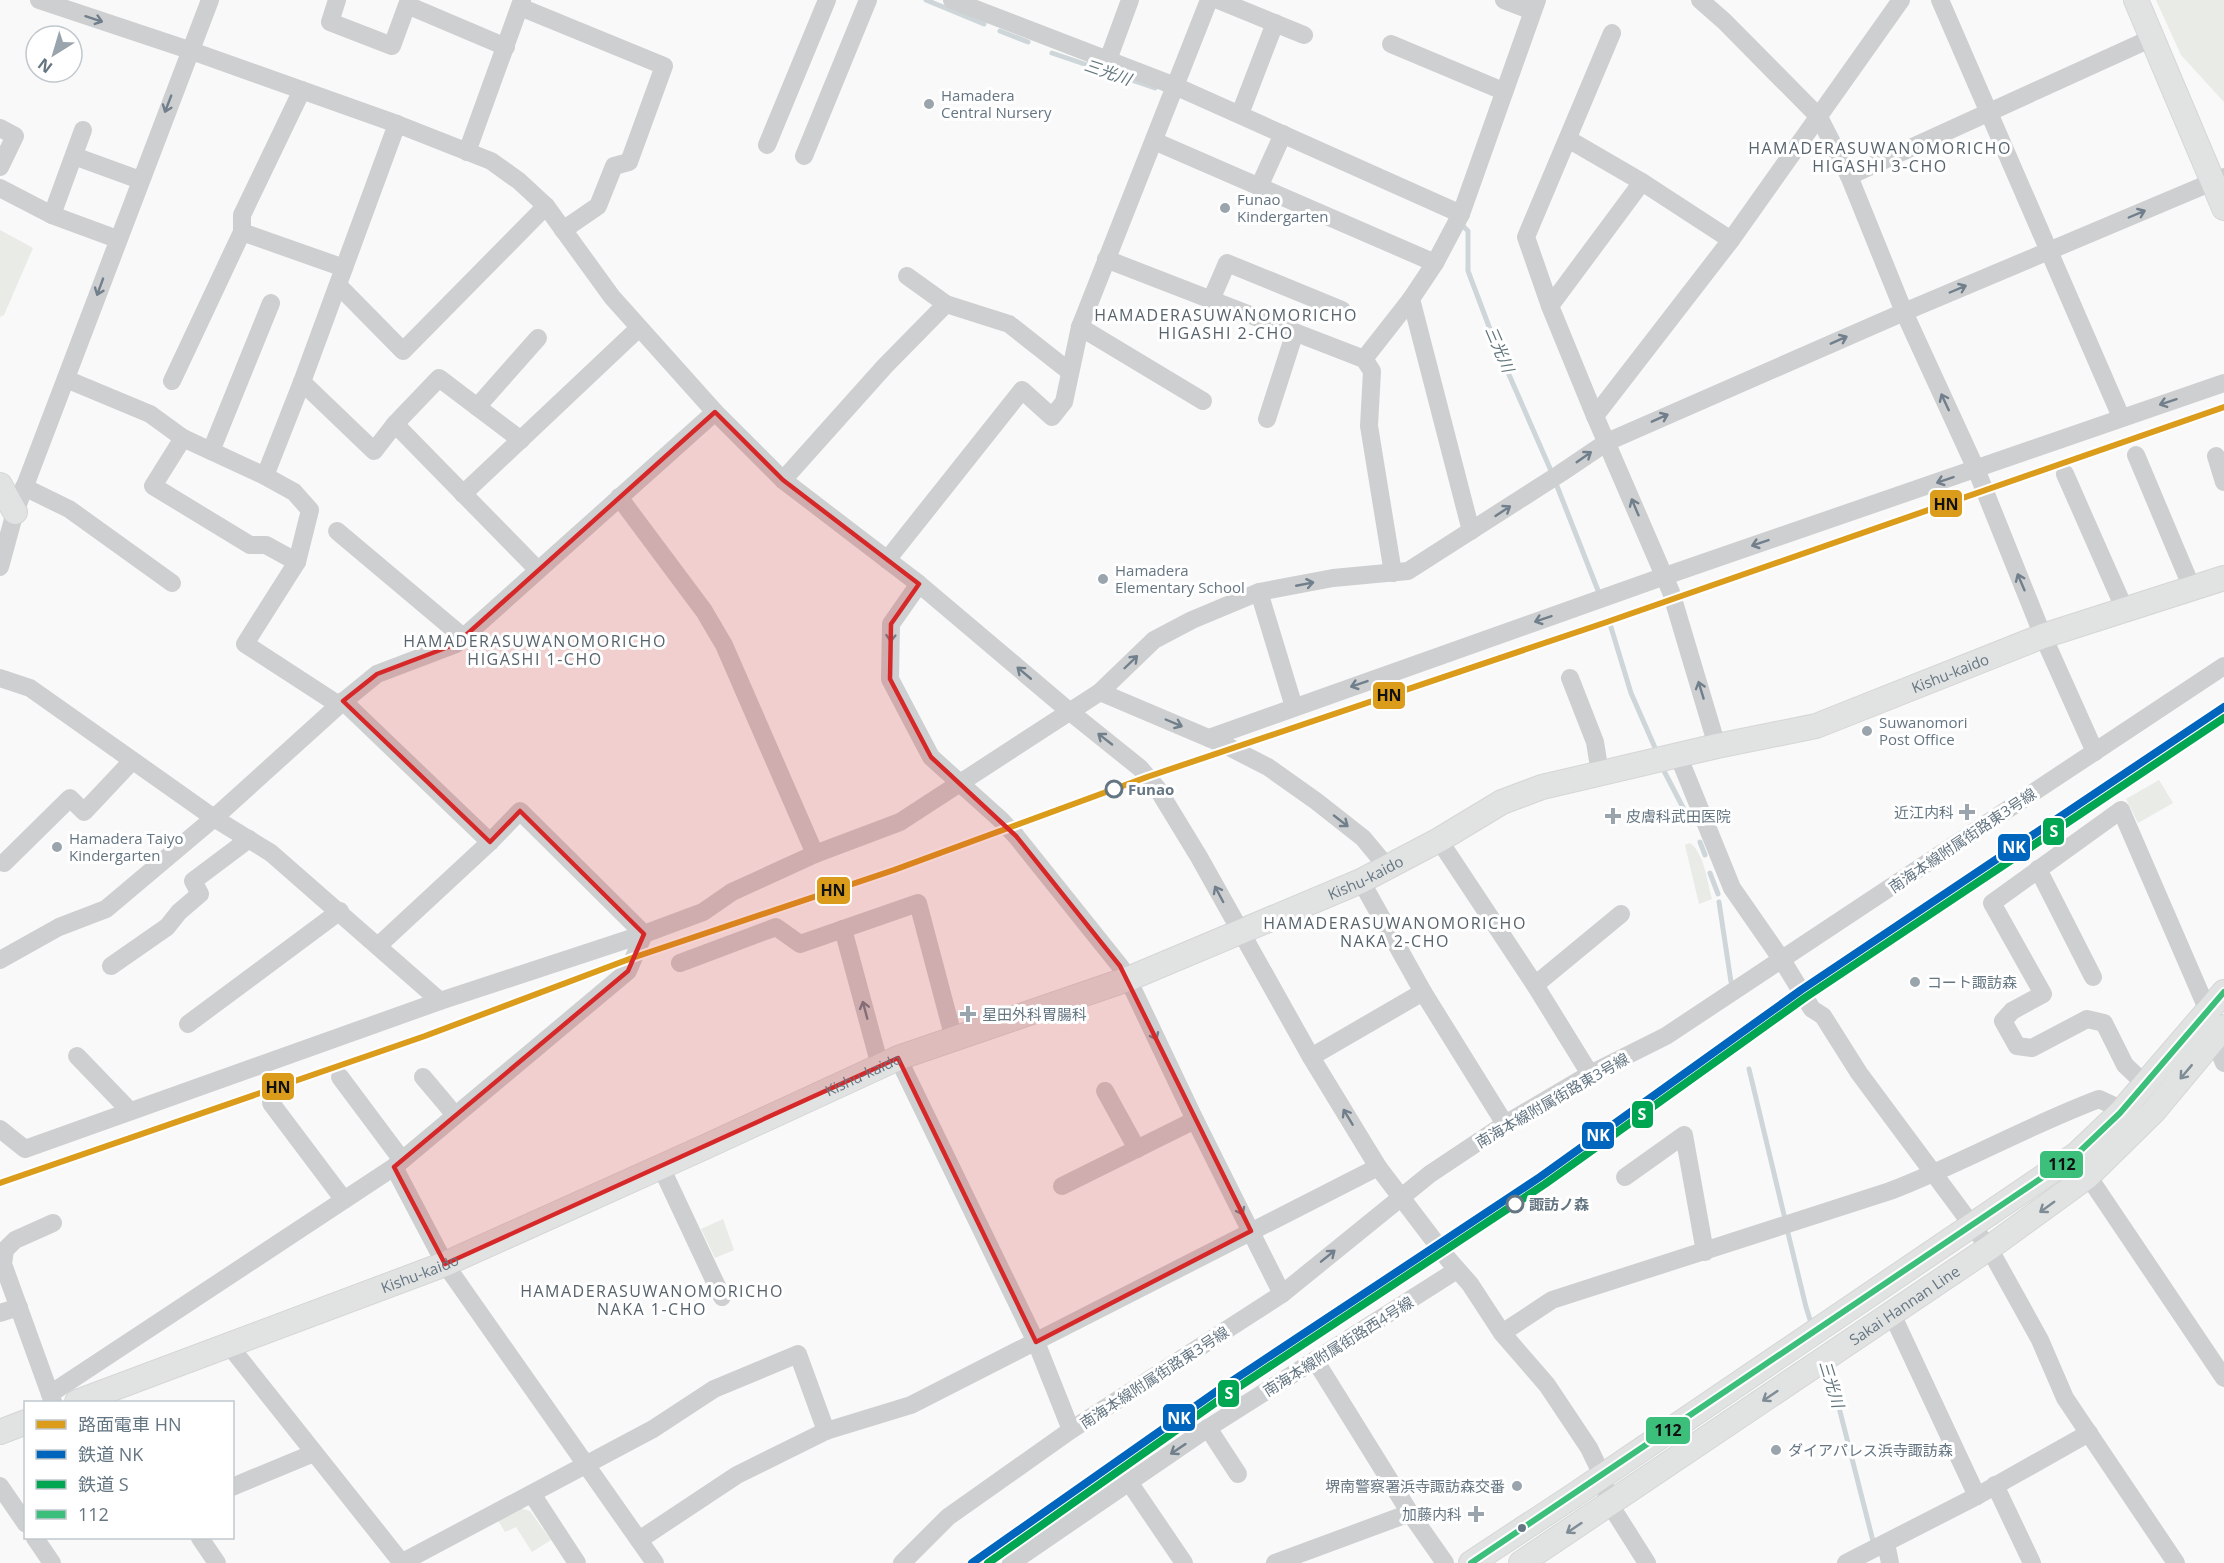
<svg xmlns="http://www.w3.org/2000/svg" width="2224" height="1563" viewBox="0 0 2224 1563" font-family="'Open Sans','Noto Sans JP',sans-serif">
  <rect width="100%" height="100%" fill="#f9f9f9"/>
  <g fill="#e8ebe6">
    <polygon points="2156,0 2224,0 2224,102 2181,55"/>
    <polygon points="0,230 33,248 4,315 0,317"/>
    <polygon points="2159,780 2173,803 2138,823 2126,799"/>
    <path d="M1690,843C1705,854 1707,883 1712,899L1699,904L1685,845Z"/>
    <polygon points="723,1219 734,1250 715,1258 701,1229"/>
    <polygon points="520,1508 530,1511 551,1540 532,1552 516,1527 505,1532 497,1519"/>
  </g>
  <g fill="none" stroke-linecap="round" stroke-linejoin="round">
    <g stroke="#ced6d9" stroke-width="5">
      <polyline points="926,0 984,24"/>
      <polyline points="1000,31 1028,42"/>
      <polyline points="1052,53 1155,88"/>
      <polyline points="1462,225 1468,231 1468,271 1496,345 1552,473"/>
      <polyline points="1555,481 1599,593"/>
      <polyline points="1610,624 1631,693 1656,750"/>
      <polyline points="1663,769 1691,823"/>
      <polyline points="1700,842 1705,855"/>
      <polyline points="1710,873 1718,894"/>
      <polyline points="1719,902 1731,982"/>
      <polyline points="1749,1069 1785,1219"/>
      <polyline points="1787,1229 1806,1307 1812,1326"/>
      <polyline points="1827,1365 1833,1384 1873,1541"/>
    </g>
    <g stroke="#d5d6d7" stroke-width="26">
      <g id="secondary">
        <polyline points="2136,0 2224,208"/>
        <polyline points="0,485 15,512"/>
        <path id="s1" d="M77,1402L445,1264L705,1147L898,1058L1128,979L1361,881L1439,840L1502,802L1542,787L1717,746L1816,726L2043,636L2224,578"/>
        <polyline points="0,1432 26,1422"/>
        <polyline points="1471,1563 1573,1496 2077,1154 2120,1113 2224,992"/>
        <path id="s2" d="M1521,1563L1989,1248L2088,1176L2154,1111L2224,1027"/>
      </g>
    </g>
    <g stroke="#cecfd0" stroke-width="18">
      <polyline points="39,0 189,50 397,124 491,161 519,181 546,206 612,297 715,412 783,480 919,584 1069,711 1140,768 1157,788 1199,857 1311,1057 1378,1167 1448,1259 1470,1284 1502,1333 1547,1385 1589,1448 1602,1475 1609,1503 1647,1563"/>
      <polyline points="337,0 330,22 392,46 407,5 506,47"/>
      <polyline points="952,0 1175,86 1461,214"/>
      <polyline points="1218,0 1304,35"/>
      <polyline points="1504,0 1532,11"/>
      <polyline points="1700,0 1724,21 1819,117 1849,176 1904,312 1976,469 2043,636 2095,752"/>
      <polyline points="1940,0 2121,417"/>
      <polyline points="520,7 664,66 629,162 614,166 598,206 563,230"/>
      <polyline points="1391,44 1503,91"/>
      <polyline points="1108,60 1130,0"/>
      <polyline points="302,90 242,215 242,232 344,268"/>
      <polyline points="1240,114 1275,23"/>
      <polyline points="0,128 15,136 0,167"/>
      <polyline points="1568,139 1642,182"/>
      <polyline points="1154,141 1435,263"/>
      <polyline points="767,145 827,0"/>
      <polyline points="467,152 522,0"/>
      <polyline points="74,156 140,180"/>
      <polyline points="804,156 868,0"/>
      <polyline points="1849,176 2152,38"/>
      <polyline points="1259,187 1283,134"/>
      <polyline points="0,188 52,215 117,239"/>
      <polyline points="52,215 83,130"/>
      <polyline points="1106,259 1364,359 1372,371 1369,426 1393,573"/>
      <polyline points="907,276 946,304 1009,324 1070,372"/>
      <polyline points="338,285 403,351 546,206"/>
      <polyline points="1211,300 1227,263 1342,310"/>
      <polyline points="1550,306 1526,237 1612,33"/>
      <polyline points="1080,327 1203,401"/>
      <polyline points="1364,359 1411,299"/>
      <polyline points="66,379 150,414 183,438 265,476 294,492 310,510 297,562 245,644 339,705"/>
      <polyline points="172,381 242,232"/>
      <polyline points="302,382 374,451 395,424 537,569"/>
      <polyline points="477,407 538,338"/>
      <polyline points="1595,416 1550,306 1642,182 1731,240"/>
      <polyline points="1267,419 1295,332"/>
      <polyline points="395,424 439,378 521,440"/>
      <polyline points="183,438 153,486 250,545 266,545 297,562"/>
      <polyline points="211,451 271,303"/>
      <polyline points="2136,455 2192,588"/>
      <polyline points="2216,456 2224,482"/>
      <polyline points="2065,474 2125,610"/>
      <polyline points="265,476 302,382 397,124"/>
      <polyline points="783,480 885,366 946,304"/>
      <polyline points="24,487 69,509 172,583"/>
      <polyline points="463,494 639,328"/>
      <polyline points="619,497 704,611 724,645 815,854"/>
      <polyline points="337,531 463,637"/>
      <polyline points="1471,531 1411,299 1435,263 1461,214 1537,0"/>
      <polyline points="887,560 1022,390 1052,417 1064,402 1080,327 1209,0"/>
      <polyline points="0,567 15,512 210,0"/>
      <polyline points="919,584 891,624 890,679 931,757 1001,820 1016,836 1120,966 1128,979 1195,1120 1282,1294"/>
      <polyline points="1259,592 1294,707"/>
      <polyline points="0,678 30,688 214,818 271,853 440,1001"/>
      <polyline points="1570,678 1595,742 1600,773"/>
      <polyline points="1100,692 1225,745 1268,767 1316,801 1363,838 1388,868"/>
      <polyline points="343,701 490,842"/>
      <polyline points="1209,738 1665,576 2224,383"/>
      <polyline points="1717,746 1671,592 1595,416 1731,240 1901,0"/>
      <polyline points="1678,755 1732,888 1782,960 1812,1009 1823,1016 1859,1073 1989,1248 2040,1340 2065,1398 2176,1563"/>
      <polyline points="1439,840 1535,985 1590,1074"/>
      <polyline points="4,863 70,798 84,812 132,761"/>
      <polyline points="2038,869 2093,977"/>
      <polyline points="1361,881 1423,992 1505,1124"/>
      <polyline points="843,929 880,1066"/>
      <polyline points="379,945 490,842 520,811 644,934"/>
      <polyline points="0,960 59,927 106,909 214,818 339,705 377,674 456,644 715,412"/>
      <polyline points="680,963 776,927 800,944 918,903 954,1039"/>
      <polyline points="111,966 167,927 179,912 200,894 193,881 249,839"/>
      <polyline points="1535,985 1621,914"/>
      <polyline points="188,1024 340,911"/>
      <polyline points="2214,1039 2224,1063"/>
      <polyline points="77,1056 130,1111"/>
      <polyline points="1311,1057 1423,992"/>
      <polyline points="898,1058 1036,1342 1071,1430"/>
      <polyline points="340,1077 402,1160"/>
      <polyline points="423,1077 455,1115"/>
      <polyline points="2145,1084 2125,1065 2104,1023 2087,1019 2032,1048 2017,1046 2003,1021 2012,1011 2043,994 1992,903 2121,810 2208,1011"/>
      <polyline points="1105,1091 1137,1149"/>
      <polyline points="271,1103 344,1200"/>
      <polyline points="0,1129 25,1149 440,1001 644,934 703,912 732,892 815,854 900,822 1100,692 1154,640 1192,620 1259,592 1333,578 1408,571 1561,473 1607,442 1904,312 2224,177"/>
      <polyline points="394,1167 445,1264 655,1563"/>
      <polyline points="661,1167 722,1297"/>
      <polyline points="2088,1176 2224,1378"/>
      <polyline points="1625,1177 1684,1135 1705,1252"/>
      <polyline points="1062,1186 1195,1120"/>
      <polyline points="0,1313 19,1307"/>
      <polyline points="1892,1314 1977,1496 2089,1433"/>
      <path d="M1502,1333L1552,1300L1890,1191C1961,1164 2027,1126 2099,1099L2112,1105L2120,1113"/>
      <polyline points="228,1344 402,1563"/>
      <polyline points="1315,1360 1410,1513 1445,1563"/>
      <polyline points="50,1394 3,1264 5,1250 15,1240 53,1223"/>
      <polyline points="53,1402 50,1394 394,1167 628,971 644,934"/>
      <polyline points="1208,1428 1238,1474"/>
      <polyline points="1129,1482 1184,1563"/>
      <polyline points="1995,1485 2032,1563"/>
      <polyline points="0,1486 26,1524"/>
      <polyline points="232,1487 314,1453"/>
      <polyline points="532,1494 577,1563"/>
      <polyline points="35,1538 52,1563"/>
      <polyline points="200,1538 217,1563"/>
      <polyline points="639,1540 737,1475 826,1431 911,1405 1378,1167"/>
      <polyline points="1886,1543 1890,1563"/>
      <polyline points="401,1563 653,1429 714,1389 798,1354 826,1431"/>
      <polyline points="902,1563 948,1517 1071,1430 1282,1294 1430,1174 1505,1124 1590,1074 1666,1036 2224,666"/>
      <polyline points="1011,1563 1208,1428 1457,1270"/>
      <polyline points="1275,1563 1410,1513"/>
      <polyline points="1846,1563 1977,1496"/>
    </g>
    <use href="#secondary" stroke="#e1e2e2" stroke-width="24"/>
    <g stroke="#fff" stroke-width="10">
      <polyline id="bus-1" points="1471,1563 2077,1154 2120,1113 2224,992"/>
    </g>
    <use href="#bus-1" stroke="#3dbf7c" stroke-width="6"/>
    <g stroke="#fff" stroke-width="12">
      <polyline id="rail-1" points="972,1563 1217,1391 1540,1177 1801,990 2224,707"/>
    </g>
    <g stroke="#fff" stroke-width="12">
      <polyline id="rail-2" points="988,1563 1222,1398 1545,1184 1806,997 2224,718"/>
    </g>
    <use href="#rail-1" stroke="#0065bd" stroke-width="8"/>
    <use href="#rail-2" stroke="#00a651" stroke-width="8"/>
    <g stroke="#fff" stroke-width="10">
      <polyline id="tram-1" points="0,1183 425,1036 632,958 894,870 1147,777 1604,623 2224,407"/>
    </g>
    <use href="#tram-1" stroke="#da9c1a" stroke-width="6"/>
  </g>
  <defs><path id="oneway-shaft" d="M-6 0H5M1.5-3L5.5 0L1.5 3" fill="none" stroke-width="1.6" stroke-linecap="round" stroke-linejoin="round" transform="scale(1.5)"/></defs>
  <g stroke="#707f8b">
    <use href="#oneway-shaft" transform="translate(94 19) rotate(18)"/>
    <use href="#oneway-shaft" transform="translate(168 104) rotate(111)"/>
    <use href="#oneway-shaft" transform="translate(2137 214) rotate(-23)"/>
    <use href="#oneway-shaft" transform="translate(100 287) rotate(110)"/>
    <use href="#oneway-shaft" transform="translate(1958 289) rotate(-23)"/>
    <use href="#oneway-shaft" transform="translate(1839 340) rotate(-24)"/>
    <use href="#oneway-shaft" transform="translate(1945 402) rotate(-115)"/>
    <use href="#oneway-shaft" transform="translate(2168 402) rotate(162)"/>
    <use href="#oneway-shaft" transform="translate(1660 418) rotate(-24)"/>
    <use href="#oneway-shaft" transform="translate(1584 457) rotate(-35)"/>
    <use href="#oneway-shaft" transform="translate(1945 480) rotate(161)"/>
    <use href="#oneway-shaft" transform="translate(1635 507) rotate(-113)"/>
    <use href="#oneway-shaft" transform="translate(1503 511) rotate(-33)"/>
    <use href="#oneway-shaft" transform="translate(1760 543) rotate(161)"/>
    <use href="#oneway-shaft" transform="translate(2021 582) rotate(-113)"/>
    <use href="#oneway-shaft" transform="translate(1305 584) rotate(-11)"/>
    <use href="#oneway-shaft" transform="translate(1543 619) rotate(161)"/>
    <use href="#oneway-shaft" transform="translate(891 633) rotate(92)"/>
    <use href="#oneway-shaft" transform="translate(1131 662) rotate(-44)"/>
    <use href="#oneway-shaft" transform="translate(1024 673) rotate(-140)"/>
    <use href="#oneway-shaft" transform="translate(1359 684) rotate(161)"/>
    <use href="#oneway-shaft" transform="translate(1701 690) rotate(-107)"/>
    <use href="#oneway-shaft" transform="translate(1174 723) rotate(23)"/>
    <use href="#oneway-shaft" transform="translate(1105 739) rotate(-142)"/>
    <use href="#oneway-shaft" transform="translate(1341 821) rotate(38)"/>
    <use href="#oneway-shaft" transform="translate(1219 894) rotate(-118)"/>
    <use href="#oneway-shaft" transform="translate(865 1010) rotate(-105)"/>
    <use href="#oneway-shaft" transform="translate(1153 1032) rotate(65)"/>
    <use href="#oneway-shaft" transform="translate(1348 1117) rotate(-121)"/>
    <use href="#oneway-shaft" transform="translate(1239 1207) rotate(64)"/>
    <use href="#oneway-shaft" transform="translate(1328 1256) rotate(-39)"/>
    <use href="#oneway-shaft" transform="translate(1178 1449) rotate(146)"/>
  </g>
  <g stroke="#7e8c96">
    <use href="#oneway-shaft" transform="translate(2186 1072) rotate(130)"/>
    <use href="#oneway-shaft" transform="translate(2047 1207) rotate(144)"/>
    <use href="#oneway-shaft" transform="translate(1770 1396) rotate(146)"/>
    <use href="#oneway-shaft" transform="translate(1574 1528) rotate(146)"/>
  </g>
  <path fill="#d62828" fill-opacity="0.2" stroke="#d62828" stroke-width="4.5" stroke-linejoin="round" d="M715,412L783,480L919,584L891,624L890,679L931,757L1016,836L1120,966L1251,1231L1036,1342L898,1058L445,1264L394,1167L628,971L644,934L520,811L490,842L343,701L377,674L456,644Z"/>
  <g fill="#99a4ac" stroke="#fff" stroke-width="2">
    <circle cx="929" cy="104" r="6"/>
    <circle cx="1225" cy="208" r="6"/>
    <circle cx="1103" cy="579" r="6"/>
    <circle cx="1867" cy="731" r="6"/>
    <path d="M1964 803h6v6h6v6h-6v6h-6v-6h-6v-6h6z"/>
    <path d="M1610 807h6v6h6v6h-6v6h-6v-6h-6v-6h6z"/>
    <circle cx="57" cy="847" r="6"/>
    <circle cx="1915" cy="982" r="6"/>
    <path d="M965 1005h6v6h6v6h-6v6h-6v-6h-6v-6h6z"/>
    <circle cx="1776" cy="1450" r="6"/>
    <circle cx="1517" cy="1486" r="6"/>
    <path d="M1473 1505h6v6h6v6h-6v6h-6v-6h-6v-6h6z"/>
  </g>
  <g fill="#fff" stroke="#657683" stroke-width="3">
    <circle cx="1114" cy="789" r="8"/>
    <circle cx="1515" cy="1204" r="8"/>
  </g>
  <circle fill="#657683" stroke="#fff" stroke-width="2" cx="1522" cy="1528" r="5"/>
  <g text-anchor="middle" dominant-baseline="central" stroke-width="6" stroke-linejoin="round" paint-order="stroke">
    <g font-size="15" fill="#657683" stroke="#fff" text-anchor="start">
      <text x="941" y="95">Hamadera<tspan x="941" dy="17">Central Nursery</tspan></text>
      <text x="1237" y="199">Funao<tspan x="1237" dy="17">Kindergarten</tspan></text>
      <text x="1115" y="570">Hamadera<tspan x="1115" dy="17">Elementary School</tspan></text>
      <text x="1879" y="722">Suwanomori<tspan x="1879" dy="17">Post Office</tspan></text>
      <text x="1954" y="812" text-anchor="end">近江内科</text>
      <text x="1626" y="816">皮膚科武田医院</text>
      <text x="69" y="838">Hamadera Taiyo<tspan x="69" dy="17">Kindergarten</tspan></text>
      <text x="1927" y="982">コート諏訪森</text>
      <text x="982" y="1014">星田外科胃腸科</text>
      <text x="1788" y="1450">ダイアパレス浜寺諏訪森</text>
      <text x="1505" y="1486" text-anchor="end">堺南警察署浜寺諏訪森交番</text>
      <text x="1462" y="1514" text-anchor="end">加藤内科</text>
    </g>
    <g font-size="15" fill="#657683" stroke="#fff">
      <text stroke="none"><textPath href="#s1" startOffset="2016">Kishu-kaido</textPath></text>
      <text transform="translate(1962 840) rotate(-34)">南海本線附属街路東3号線</text>
      <text stroke="none"><textPath href="#s1" startOffset="1392">Kishu-kaido</textPath></text>
      <text stroke="none"><textPath href="#s1" startOffset="852">Kishu-kaido</textPath></text>
      <text transform="translate(1552 1100) rotate(-30)">南海本線附属街路東3号線</text>
      <text stroke="none"><textPath href="#s1" startOffset="366">Kishu-kaido</textPath></text>
      <text stroke="none"><textPath href="#s2" startOffset="462">Sakai Hannan Line</textPath></text>
      <text transform="translate(1338 1346) rotate(-32)">南海本線附属街路西4号線</text>
      <text transform="translate(1154 1377) rotate(-33)">南海本線附属街路東3号線</text>
    </g>
    <g font-size="15" font-weight="bold" fill="#657683" stroke="#fff" text-anchor="start">
      <text x="1128" y="789">Funao</text>
      <text x="1529" y="1204">諏訪ノ森</text>
    </g>
    <g font-size="16" font-style="italic" fill="#60757c" stroke="#fff">
      <text transform="translate(1108 72) rotate(19)">三光川</text>
      <text transform="translate(1500 349) rotate(67)">三光川</text>
      <text transform="translate(1832 1384) rotate(73)">三光川</text>
    </g>
    <g font-size="16" letter-spacing="1.5" fill="#57646e" stroke="#fff">
      <text x="1880" y="148">HAMADERASUWANOMORICHO<tspan x="1880" dy="18">HIGASHI 3-CHO</tspan></text>
      <text x="1226" y="315">HAMADERASUWANOMORICHO<tspan x="1226" dy="18">HIGASHI 2-CHO</tspan></text>
      <text x="535" y="641">HAMADERASUWANOMORICHO<tspan x="535" dy="18">HIGASHI 1-CHO</tspan></text>
      <text x="1395" y="923">HAMADERASUWANOMORICHO<tspan x="1395" dy="18">NAKA 2-CHO</tspan></text>
      <text x="652" y="1291">HAMADERASUWANOMORICHO<tspan x="652" dy="18">NAKA 1-CHO</tspan></text>
    </g>
  </g>
  <g stroke="#fff" stroke-width="2">
    <rect x="1929" y="489" width="34" height="29" rx="6" fill="#da9c1a"/>
    <rect x="1372" y="681" width="34" height="29" rx="6" fill="#da9c1a"/>
    <rect x="2042" y="817" width="23" height="29" rx="6" fill="#00a651"/>
    <rect x="1997" y="833" width="34" height="29" rx="6" fill="#0065bd"/>
    <rect x="816" y="876" width="35" height="29" rx="6" fill="#da9c1a"/>
    <rect x="261" y="1072" width="34" height="29" rx="6" fill="#da9c1a"/>
    <rect x="1631" y="1100" width="23" height="29" rx="6" fill="#00a651"/>
    <rect x="1581" y="1121" width="34" height="29" rx="6" fill="#0065bd"/>
    <rect x="2039" y="1150" width="45" height="29" rx="6" fill="#3dbf7c"/>
    <rect x="1217" y="1379" width="23" height="29" rx="6" fill="#00a651"/>
    <rect x="1162" y="1403" width="34" height="29" rx="6" fill="#0065bd"/>
    <rect x="1645" y="1416" width="46" height="29" rx="6" fill="#3dbf7c"/>
  </g>
  <g font-size="16" text-anchor="middle" font-weight="bold" fill="#fff">
    <text x="2054" y="837">S</text>
    <text x="2014" y="853">NK</text>
    <text x="1642" y="1120">S</text>
    <text x="1598" y="1141">NK</text>
    <text x="1229" y="1399">S</text>
    <text x="1179" y="1424">NK</text>
  </g>
  <g font-size="16" text-anchor="middle" font-weight="bold" fill="#111">
    <text x="1946" y="510">HN</text>
    <text x="1389" y="701">HN</text>
    <text x="833" y="896">HN</text>
    <text x="278" y="1093">HN</text>
    <text x="2062" y="1170">112</text>
    <text x="1668" y="1436">112</text>
  </g>
  <rect x="24" y="1401" width="210" height="138" fill="#ffffff" stroke="#c1c8cd" stroke-width="1.5"/>
  <rect x="36" y="1420" width="30" height="9" fill="#da9c1a" stroke="#c1c8cd" stroke-width="1.5"/>
  <text x="78" y="1431" font-size="18" fill="#657683">路面電車 HN</text>
  <rect x="36" y="1450" width="30" height="9" fill="#0065bd" stroke="#c1c8cd" stroke-width="1.5"/>
  <text x="78" y="1461" font-size="18" fill="#657683">鉄道 NK</text>
  <rect x="36" y="1480" width="30" height="9" fill="#00a651" stroke="#c1c8cd" stroke-width="1.5"/>
  <text x="78" y="1491" font-size="18" fill="#657683">鉄道 S</text>
  <rect x="36" y="1510" width="30" height="9" fill="#3dbf7c" stroke="#c1c8cd" stroke-width="1.5"/>
  <text x="78" y="1521" font-size="18" fill="#657683">112</text>
  <g transform="translate(54 54) rotate(217)"><circle r="28" fill="#ffffff" stroke="#c1c8cd" stroke-width="1.5"/>
  <path d="M0-4.5L10 22L0 15L-10 22Z" fill="#99a4ac"/>
  <text y="-9" font-size="16" font-weight="bold" text-anchor="middle" fill="#657683">N</text>
  </g>
</svg>
